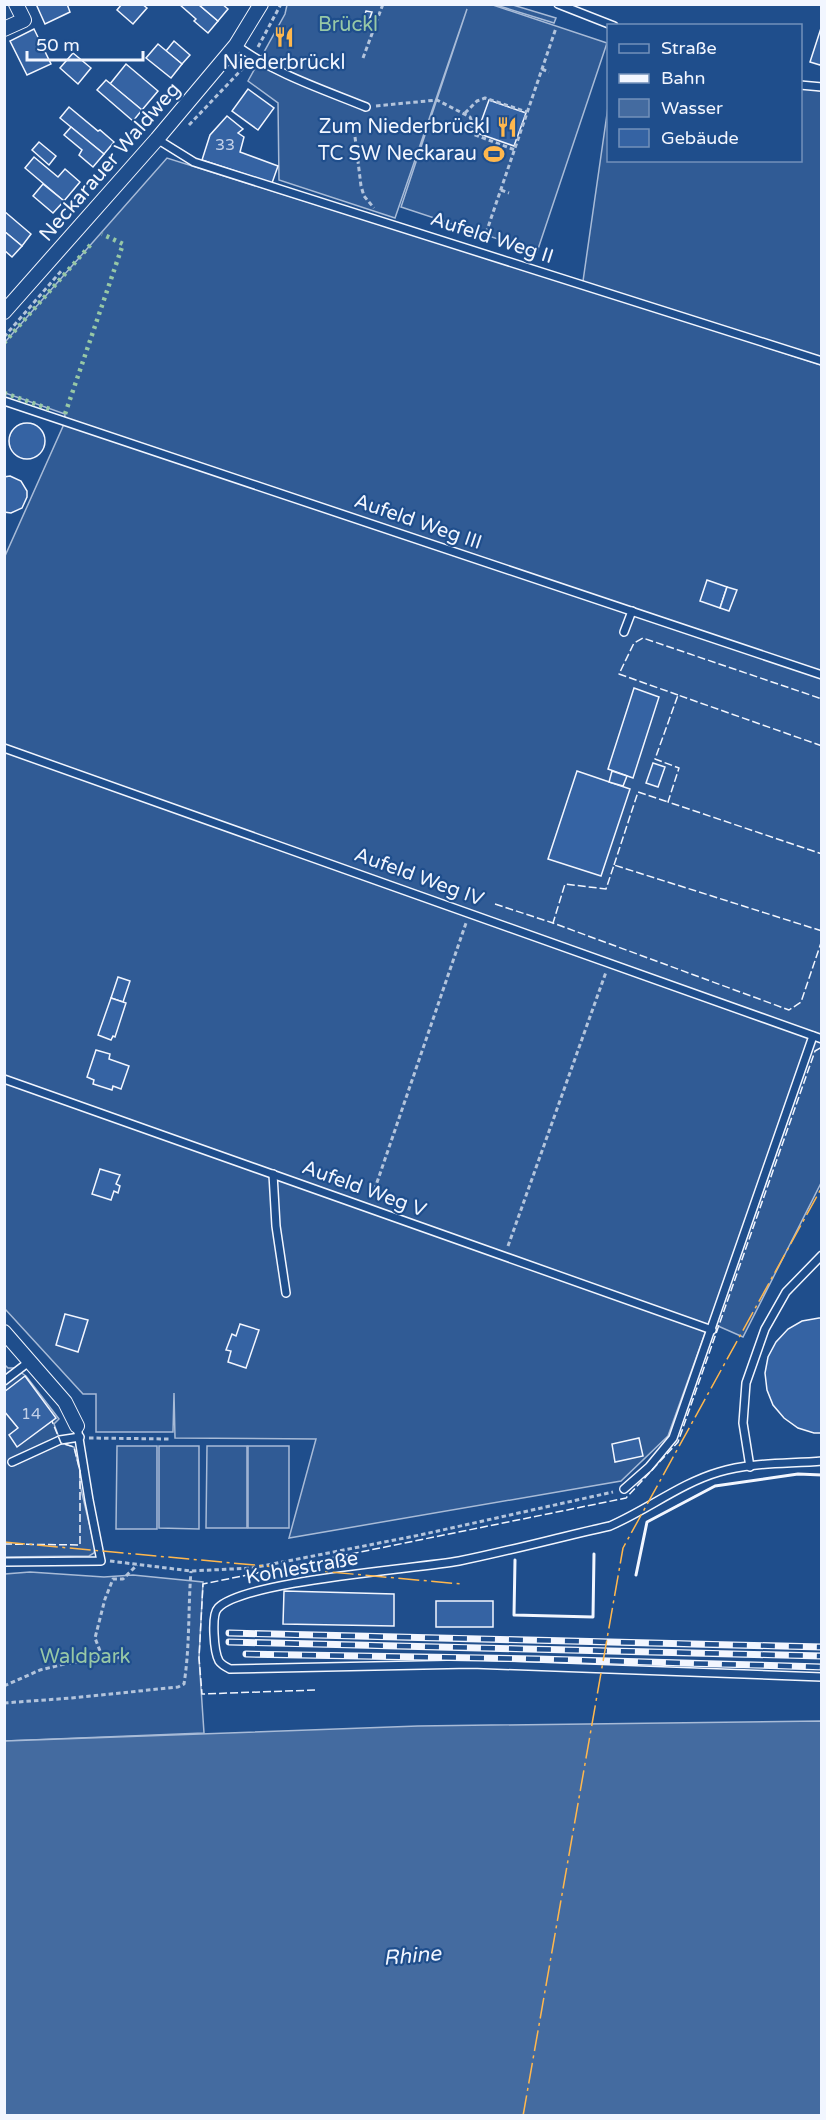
<svg xmlns="http://www.w3.org/2000/svg" width="826" height="2120" viewBox="0 0 826 2120" font-family="'Varela Round',sans-serif">
  <rect width="100%" height="100%" fill="#1f4e8c"/>
  <g fill="#305b95" stroke="#a8bbd7" stroke-width="1.5">
    <polygon points="287,5 493,5 607,43 537,252 401,207 467,9 395,218 279,180 278,103 248,81 285,14"/>
    <polygon points="496,5 513,5 556,18 554,23"/>
    <polygon points="801,88 821,91 821,361 639,306 821,365 821,1183 743,1337 709,1322 668,1436 621,1481 289,1538 316,1439 175,1438 174,1393 173,1432 96,1432 96,1394 83,1394 5,1309 5,556 64,424 65,414 5,393 5,342 167,158 582,288 608,107 608,160 800,160"/>
    <polygon points="4,1364 8,1368 14,1368 26,1376 59,1419 54,1424 61,1443 74,1447 80,1471 80,1485 95,1548 94,1553 89,1556 5,1557"/>
    <polygon points="117,1446 157,1446 157,1529 116,1529"/>
    <polygon points="159,1446 199,1446 199,1529 159,1528"/>
    <polygon points="207,1446 247,1446 247,1528 206,1528"/>
    <rect x="248" y="1446" width="41" height="82"/>
    <polygon points="30,1572 104,1577 133,1575 203,1582 199,1658 204,1733 5,1741 5,1574"/>
  </g>
  <polygon fill="#446ba0" stroke="#a8bbd7" stroke-width="1.5" points="821,1721 821,2115 5,2115 5,1741 418,1726"/>
  <g fill="#3563a3" stroke="#f2f6ff" stroke-width="1.5">
    <polygon points="36,4 67,4 70,12 45,24"/>
    <polygon points="122,4 142,4 147,8 133,24 117,10"/>
    <polygon points="179,4 198,4 218,21 208,33 194,21 196,19"/>
    <polygon points="198,4 222,4 228,9 218,21"/>
    <polygon points="366,11 372,12 365,31 360,29"/>
    <polygon points="822,25 822,61 820,65 810,62"/>
    <polygon points="34,29 51,64 27,75 10,41"/>
    <polygon points="174,41 190,55 182,64 166,51"/>
    <polygon points="158,44 182,64 171,78 146,58"/>
    <polygon points="73,53 91,68 78,84 60,68"/>
    <polygon points="126,64 158,91 142,110 110,84"/>
    <polygon points="106,80 142,110 133,121 97,90"/>
    <polygon points="248,89 274,108 258,130 232,111"/>
    <polygon points="489,100 526,113 514,146 477,133"/>
    <polygon points="69,107 98,131 100,130 114,142 104,154 60,118"/>
    <polygon points="227,116 243,129 238,133 244,137 240,152 278,166 272,183 202,160 210,135"/>
    <polygon points="71,127 104,154 93,167 79,155 82,150 64,135"/>
    <polygon points="39,142 56,156 49,165 32,150"/>
    <polygon points="34,157 58,177 65,169 80,182 64,201 25,168"/>
    <polygon points="43,184 64,201 53,213 33,196"/>
    <polygon points="4,211 31,234 22,246 4,231"/>
    <polygon points="4,231 22,246 12,257 4,250"/>
    <circle cx="27" cy="441" r="18"/>
    <polygon points="10,476 21,481 27,491 27,497 22,508 11,513 4,512 4,477"/>
    <polygon points="707,580 727,587 720,608 700,601"/>
    <polygon points="727,587 737,590 729,611 720,608"/>
    <polygon points="634,688 659,697 633,778 608,769"/>
    <polygon points="653,763 665,767 658,787 646,783"/>
    <polygon points="577,771 630,789 601,876 548,859"/>
    <polygon points="612,771 627,776 623,786 609,782"/>
    <polygon points="118,977 130,981 123,1002 111,998"/>
    <polygon points="111,998 126,1003 115,1037 113,1036 111,1040 98,1035"/>
    <polygon points="96,1050 110,1054 109,1059 129,1066 121,1089 113,1086 112,1090 93,1084 94,1080 87,1077"/>
    <polygon points="100,1169 120,1175 116,1184 120,1186 118,1193 114,1191 111,1200 92,1194"/>
    <polygon points="65,1314 88,1320 78,1352 56,1345"/>
    <polygon points="819,1318 822,1318 822,1433 814,1433 798,1428 784,1418 773,1405 767,1390 765,1373 768,1357 776,1342 788,1329 802,1321"/>
    <polygon points="240,1324 259,1330 246,1368 228,1362 231,1351 226,1350 232,1334 236,1336"/>
    <polygon points="25,1376 56,1418 17,1447 9,1435 18,1428 4,1411 4,1392"/>
    <polygon points="639,1438 643,1456 615,1462 612,1444"/>
    <polygon points="284,1591 394,1594 394,1626 283,1624"/>
    <rect x="436" y="1601" width="57" height="26"/>
  </g>
  <g fill="none" stroke-linecap="round" stroke-linejoin="round">
    <g stroke="#f2f6ff" stroke-width="10">
      <g id="lane">
        <polyline points="558,4 614,26"/>
        <path d="M236,45C275,74 322,89 366,107"/>
        <polyline points="800,85 822,87"/>
        <polyline points="157,139 194,162 822,361"/>
        <polyline points="4,401 822,675"/>
        <polyline points="624,632 632,611"/>
        <polyline points="4,748 822,1039"/>
        <polyline points="4,1079 712,1330"/>
        <polyline points="273,1174 276,1226 286,1293"/>
        <polyline points="4,1381 30,1361"/>
        <path d="M822,1461C788,1464 751,1462 719,1472C681,1483 647,1510 610,1526C560,1537 509,1551 459,1561C414,1569 243,1581 218,1608C211,1615 214,1652 219,1661C221,1664 226,1667 230,1669L471,1664L822,1677"/>
        <polyline points="12,1462 60,1440 80,1437"/>
        <polyline points="750,1467 743,1423 746,1383 765,1329 786,1292 822,1255"/>
        <polyline points="624,1489 649,1467 673,1438 813,1036"/>
        <polyline points="4,1562 101,1561 89,1500 77,1426"/>
      </g>
    </g>
    <g stroke="#f2f6ff" stroke-width="16">
      <g id="street">
        <polyline points="4,29 24,20 16,4"/>
        <polyline points="4,312 157,139 236,45 261,4"/>
        <polyline points="4,1332 65,1402 77,1426"/>
      </g>
    </g>
    <g stroke="#b3c4dc" stroke-width="3" stroke-dasharray="4.5 3" stroke-linecap="butt">
      <polyline points="258,47 281,4"/>
      <polyline points="363,58 383,4"/>
      <polyline points="542,69 549,72"/>
      <polyline points="376,106 437,100 470,117 472,122 470,133 515,150"/>
      <polyline points="465,113 477,101 485,98 527,112"/>
      <polyline points="189,125 246,65"/>
      <polyline points="355,137 361,186 364,196 374,208"/>
      <polyline points="501,190 509,193"/>
      <polyline points="486,233 556,28"/>
      <polyline points="4,337 62,270"/>
      <polyline points="372,1197 466,923"/>
      <polyline points="508,1246 606,972"/>
      <polyline points="89,1438 169,1439"/>
      <polyline points="110,1561 191,1571 252,1568 420,1535 613,1492"/>
      <polyline points="93,1660 125,1657"/>
      <polyline points="4,1686 40,1670 69,1663 93,1660 100,1651 95,1638 105,1599 113,1579 123,1579 137,1565"/>
      <path d="M4,1703L72,1698L178,1687L184,1684C190,1646 188,1609 191,1571"/>
    </g>
    <use href="#lane" stroke="#1f4e8c" stroke-width="7"/>
    <use href="#street" stroke="#1f4e8c" stroke-width="14"/>
    <g stroke="#f2f6ff" stroke-width="7">
      <g id="rail">
        <polyline points="229,1633 822,1647"/>
        <polyline points="229,1642 822,1656"/>
        <polyline points="246,1654 537,1659 822,1667"/>
      </g>
    </g>
    <use href="#rail" stroke="#1f4e8c" stroke-width="4.5" stroke-dasharray="14" stroke-linecap="butt"/>
    <g stroke="#97c8a6" stroke-width="4.5" stroke-dasharray="3 4.5" stroke-linecap="butt">
      <polyline points="4,343 93,242"/>
      <polyline points="4,393 50,409"/>
      <polyline points="65,414 123,244 102,234"/>
    </g>
    <g stroke="#f2f6ff" stroke-width="1.5" stroke-dasharray="8 3" stroke-linecap="butt">
      <polyline points="678,695 619,674 634,643 643,638 822,699"/>
      <polyline points="822,746 678,695 655,759 679,768 668,802 822,854"/>
      <polyline points="614,865 638,792 668,802"/>
      <polyline points="495,904 553,923"/>
      <polyline points="822,931 614,865 606,889 565,884 553,923 789,1010 801,1002 822,940"/>
      <polyline points="4,1544 80,1545 80,1471 74,1447 61,1443 52,1421"/>
      <polyline points="315,1690 202,1694 199,1658 203,1584 626,1498 678,1442 815,1051 822,1047"/>
    </g>
    <g stroke="#f2f6ff" stroke-width="3">
      <polyline points="515,1560 514,1615 593,1617 594,1554"/>
      <polyline points="636,1575 647,1522 715,1486 798,1474 822,1475"/>
    </g>
    <g stroke="#ffb74d" stroke-width="1.5" stroke-dasharray="21 4.5 3 4.5" stroke-linecap="butt">
      <polyline points="4,1542 461,1584"/>
      <polyline points="523,2116 623,1548 822,1187"/>
    </g>
  </g>
  <defs>
    <g id="restaurant-bare" transform="scale(1.62)"><path d="M-5-6h1v4h1v-4h1v4h1v-4h1v5L-1.5 .5V6h-2V.5L-5-1ZM5-6V6H3V1.5H1.5Q1.5-4 5-6Z" fill="#ffb74d" stroke="#1f4e8c" stroke-width="2.5" paint-order="stroke"/></g>
    <g id="stadium-bare" transform="scale(1.62)"><path d="M0-5a6.5 5 0 1 0 0 10a6.5 5 0 1 0 0-10ZM-3.5-1.8h7v3.6h-7Z" fill="#ffb74d" stroke="#1f4e8c" stroke-width="2.5" paint-order="stroke"/></g>
  </defs>
  <g fill-rule="evenodd">
    <use href="#restaurant-bare" x="284" y="37"/>
    <use href="#restaurant-bare" x="507" y="127"/>
    <use href="#stadium-bare" x="494" y="154"/>
  </g>
  <g text-anchor="middle" dominant-baseline="central" stroke-width="4.5" stroke-linejoin="round" paint-order="stroke">
    <g font-size="16" fill="#c3d1e8">
      <text x="225" y="145">33</text>
      <text x="31" y="1414">14</text>
    </g>
    <g font-size="20" fill="#97c8a6" stroke="#1f4e8c">
      <text x="348" y="25">Brückl</text>
      <text x="85" y="1657">Waldpark</text>
    </g>
    <g font-size="20" fill="#f2f6ff" stroke="#1f4e8c" text-anchor="end">
      <text x="284" y="63" text-anchor="middle">Niederbrückl</text>
      <text x="490" y="127">Zum Niederbrückl</text>
      <text x="477" y="154">TC SW Neckarau</text>
    </g>
    <g font-size="20" fill="#f2f6ff" stroke="#1f4e8c">
      <text transform="translate(110 162) rotate(-49)">Neckarauer Waldweg</text>
      <text transform="translate(492 238) rotate(18)">Aufeld Weg II</text>
      <text transform="translate(418 522) rotate(19)">Aufeld Weg III</text>
      <text transform="translate(419 877) rotate(20)">Aufeld Weg IV</text>
      <text transform="translate(364 1189) rotate(20)">Aufeld Weg V</text>
      <text transform="translate(302 1568) rotate(-10)">Kohlestraße</text>
    </g>
    <g font-size="21" font-style="italic" fill="#f2f6ff" stroke="#1f4e8c">
      <text transform="translate(412 1956) rotate(-5)">Rhine</text>
    </g>
  </g>
  <rect width="826" height="2120" fill="none" stroke="#f2f6ff" stroke-width="12"/>
  <rect x="607" y="24" width="195" height="138" fill="#1f4e8c" stroke="#7391ba" stroke-width="1.5"/>
  <rect x="619" y="44" width="30" height="9" fill="#1f4e8c" stroke="#7391ba" stroke-width="1.5"/>
  <text x="661" y="54" font-size="18" fill="#f2f6ff">Straße</text>
  <rect x="619" y="74" width="30" height="9" fill="#f2f6ff" stroke="#7391ba" stroke-width="1.5"/>
  <text x="661" y="84" font-size="18" fill="#f2f6ff">Bahn</text>
  <rect x="619" y="99" width="30" height="18" fill="#446ba0" stroke="#7391ba" stroke-width="1.5"/>
  <text x="661" y="114" font-size="18" fill="#f2f6ff">Wasser</text>
  <rect x="619" y="129" width="30" height="18" fill="#3563a3" stroke="#7391ba" stroke-width="1.5"/>
  <text x="661" y="144" font-size="18" fill="#f2f6ff">Gebäude</text>
  <path d="M27 51v9h116v-9" fill="none" stroke="#f2f6ff" stroke-width="3"/>
  <text x="36" y="51" font-size="18" fill="#f2f6ff" stroke="#1f4e8c" stroke-width="4.5" paint-order="stroke">50 m</text>
</svg>
